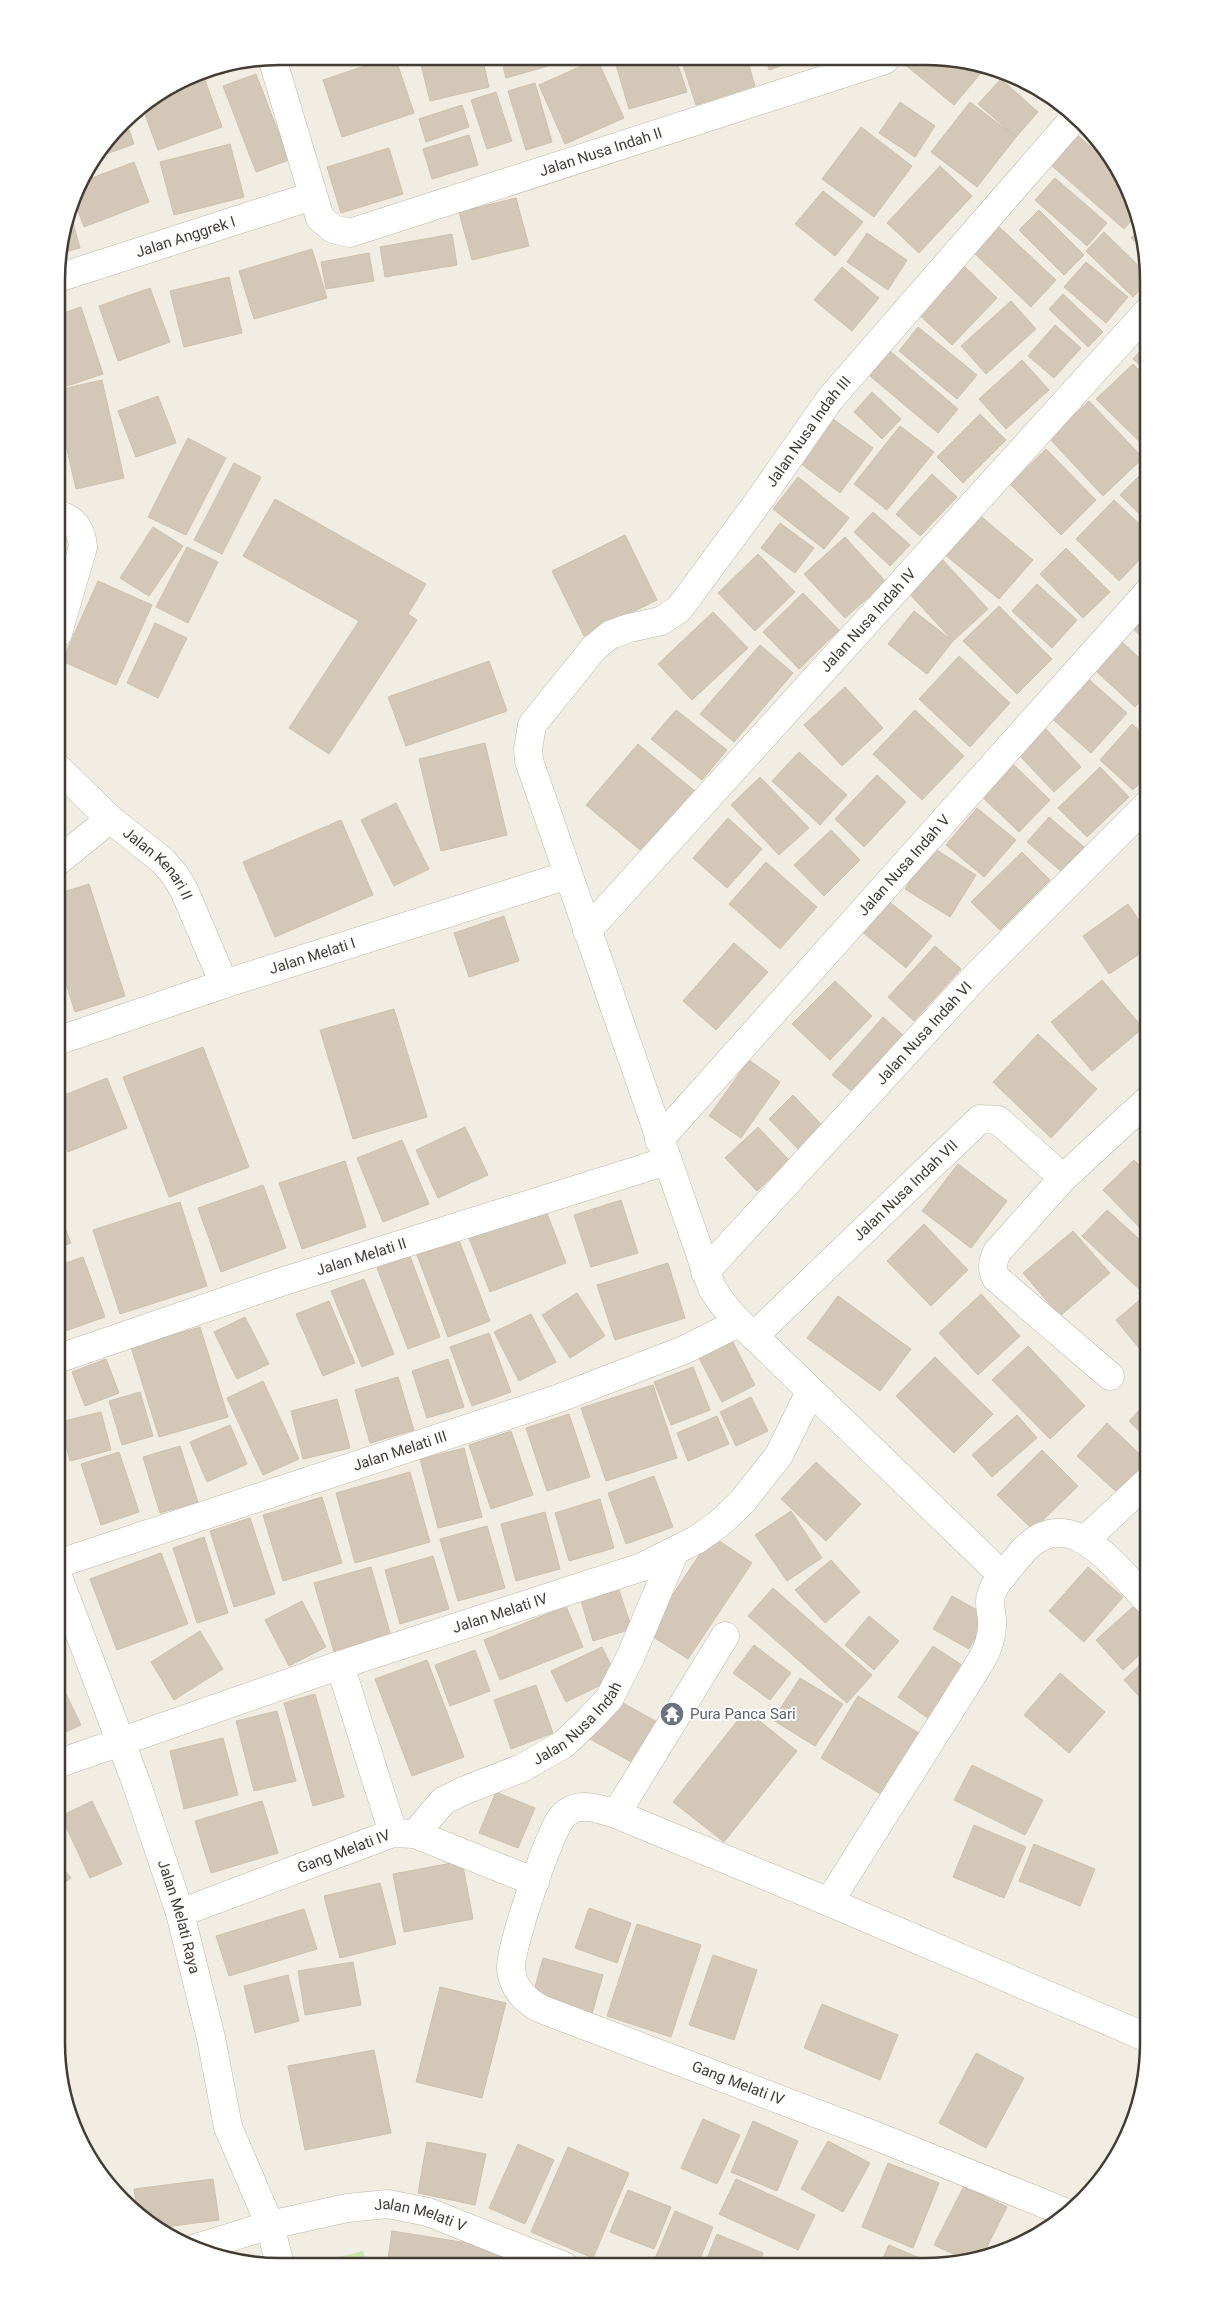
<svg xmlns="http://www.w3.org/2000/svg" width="1205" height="2323" viewBox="0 0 1205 2323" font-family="Roboto,sans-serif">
  <rect width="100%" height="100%" fill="#f1ede3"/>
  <polygon fill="#cce6ab" points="363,2251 367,2265 309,2265"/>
  <g fill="#d3c8b8" stroke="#cdc0ac">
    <polygon points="391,57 395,57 414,113 342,137 323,80"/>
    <polygon points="419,57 482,57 489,87 430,101"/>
    <polygon points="501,58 565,58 566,61 506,78"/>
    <polygon points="614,58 676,59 687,92 629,109"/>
    <polygon points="597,59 624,118 565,144 539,85"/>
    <polygon points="681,59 747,59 755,86 696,105"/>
    <polygon points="766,59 802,59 769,70"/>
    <polygon points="906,60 968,60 985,68 954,105 903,63"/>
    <polygon points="202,72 222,127 158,150 142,106 195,73"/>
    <polygon points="256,74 289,160 256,172 223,86"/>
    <polygon points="1001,79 1038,112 1016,137 978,104"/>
    <polygon points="1023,79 1024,79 1050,96 1047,100"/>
    <polygon points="535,83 552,142 526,150 508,91"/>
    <polygon points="496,92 512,141 487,149 471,100"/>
    <polygon points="900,102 935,126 915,157 879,133"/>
    <polygon points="970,102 1016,137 977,187 931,152"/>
    <polygon points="462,105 469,127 426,142 419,119"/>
    <polygon points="126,121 134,144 98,157"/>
    <polygon points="861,127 912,166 874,217 822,179"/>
    <polygon points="469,135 478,165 432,179 423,149"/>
    <polygon points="1077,135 1119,171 1138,213 1124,229 1051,165"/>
    <polygon points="230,144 244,197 174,215 160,162"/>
    <polygon points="389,148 403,194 341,213 327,167"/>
    <polygon points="134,162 149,202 84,227 74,200 79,183"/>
    <polygon points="940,166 972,196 919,253 887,223"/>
    <polygon points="1055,178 1107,223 1087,246 1035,200"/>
    <polygon points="823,191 863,222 835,256 795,224"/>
    <polygon points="516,198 529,246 472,260 459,212"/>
    <polygon points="1039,210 1084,255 1064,275 1019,230"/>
    <polygon points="70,212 80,248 58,254 58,251"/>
    <polygon points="997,225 1056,280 1031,307 972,251"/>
    <polygon points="1140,229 1144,251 1131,238"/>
    <polygon points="1104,232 1148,275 1149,280 1133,297 1086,251"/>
    <polygon points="867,233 907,260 888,290 847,262"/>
    <polygon points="452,234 457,265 385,277 380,247"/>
    <polygon points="312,249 327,298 254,319 239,271"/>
    <polygon points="369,253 374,281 326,289 321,262"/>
    <polygon points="1086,262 1128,297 1106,323 1064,287"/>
    <polygon points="962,264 997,298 952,345 916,312"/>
    <polygon points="842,267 879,298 852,331 814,300"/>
    <polygon points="229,277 242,333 184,347 170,291"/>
    <polygon points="150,288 170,342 118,361 99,306"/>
    <polygon points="1063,294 1103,332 1088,347 1049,309"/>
    <polygon points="1011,301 1036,329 986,374 961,346"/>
    <polygon points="81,307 103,374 58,389 58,315"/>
    <polygon points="1055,325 1081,348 1054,378 1028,356"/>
    <polygon points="918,327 977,375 957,399 899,351"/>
    <polygon points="1149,341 1149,373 1133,359"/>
    <polygon points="890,351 958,409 938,433 870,376"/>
    <polygon points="1022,360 1049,390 1006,429 979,399"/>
    <polygon points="1133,364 1149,380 1149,451 1096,399"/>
    <polygon points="102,380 124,478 76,489 58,410 58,390"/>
    <polygon points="872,392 901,419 882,439 854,412"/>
    <polygon points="158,396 176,443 136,457 118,411"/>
    <polygon points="1089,401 1143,458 1103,496 1049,438"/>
    <polygon points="980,414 1006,440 963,483 937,457"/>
    <polygon points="833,419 873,448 840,493 800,463"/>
    <polygon points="900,426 934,452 887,510 854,484"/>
    <polygon points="188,438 226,458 186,535 148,517"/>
    <polygon points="1046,449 1096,500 1061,535 1010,484"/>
    <polygon points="234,463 261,477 222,554 194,540"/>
    <polygon points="1149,466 1149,523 1120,495"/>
    <polygon points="932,474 957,497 920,536 896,514"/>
    <polygon points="798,477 849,518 824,549 773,509"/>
    <polygon points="275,499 426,584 408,614 417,620 329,754 289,728 359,621 243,556"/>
    <polygon points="1114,500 1149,533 1149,550 1119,581 1076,539"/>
    <polygon points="873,512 910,545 890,566 854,532"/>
    <polygon points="978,514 1033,560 999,599 944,554"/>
    <polygon points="780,523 814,548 795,573 761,548"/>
    <polygon points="153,527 183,546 149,596 120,578"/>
    <polygon points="625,535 657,600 584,636 552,571"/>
    <polygon points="845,537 886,582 845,618 804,574"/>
    <polygon points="187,547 218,562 188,623 156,607"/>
    <polygon points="1066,548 1110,592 1083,618 1040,574"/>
    <polygon points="58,551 72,558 58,584"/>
    <polygon points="758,554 795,592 755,631 718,593"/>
    <polygon points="941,558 988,609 953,641 906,590"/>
    <polygon points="98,581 152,605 116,685 62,661"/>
    <polygon points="1037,584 1077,620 1052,648 1012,611"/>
    <polygon points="803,593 839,630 799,669 763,632"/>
    <polygon points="1149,598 1149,645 1125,620"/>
    <polygon points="999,606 1052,659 1017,694 963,641"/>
    <polygon points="914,611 953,641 927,674 888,644"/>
    <polygon points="713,612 748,648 692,700 658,664"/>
    <polygon points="155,623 187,638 158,698 127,683"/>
    <polygon points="1121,641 1149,667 1149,692 1135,707 1095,670"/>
    <polygon points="760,645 793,673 734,742 700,714"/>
    <polygon points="959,656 1010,703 970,747 919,699"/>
    <polygon points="489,661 507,711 406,746 388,697"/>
    <polygon points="1085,676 1127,713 1091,753 1049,716"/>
    <polygon points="845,687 883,728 842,766 804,725"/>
    <polygon points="1149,707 1149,726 1139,719"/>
    <polygon points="676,710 727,750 702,780 651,739"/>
    <polygon points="915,710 964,756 922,800 873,754"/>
    <polygon points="1132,724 1149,739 1149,774 1133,790 1100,760"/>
    <polygon points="1045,728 1081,767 1054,792 1018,754"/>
    <polygon points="485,743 507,835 441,851 419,759"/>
    <polygon points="638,744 696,792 645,854 586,805"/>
    <polygon points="799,752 847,795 820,825 772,781"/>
    <polygon points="1013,764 1050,800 1019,832 981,796"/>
    <polygon points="1100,767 1129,797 1087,837 1058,808"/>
    <polygon points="877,775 906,802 864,847 835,819"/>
    <polygon points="760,777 809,828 779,855 731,805"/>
    <polygon points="396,803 429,869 394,886 361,820"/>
    <polygon points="977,808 1016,840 984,877 946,845"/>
    <polygon points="1049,817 1084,847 1062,872 1027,842"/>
    <polygon points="728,818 762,849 727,888 693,858"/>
    <polygon points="341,820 373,895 275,937 243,862"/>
    <polygon points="831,830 860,860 824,896 794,865"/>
    <polygon points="932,847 976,875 950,917 905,889"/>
    <polygon points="1022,852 1050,880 1000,930 971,902"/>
    <polygon points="766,862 817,907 780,949 729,904"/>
    <polygon points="89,884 125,996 75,1012 57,956 57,894"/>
    <polygon points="881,895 932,936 906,968 855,926"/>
    <polygon points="1128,904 1149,935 1149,948 1109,974 1083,936"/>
    <polygon points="504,916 519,961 469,977 454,933"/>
    <polygon points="734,943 768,972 716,1030 683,1001"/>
    <polygon points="935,946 961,969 914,1021 888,997"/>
    <polygon points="1102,980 1143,1028 1092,1071 1051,1022"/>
    <polygon points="835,981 872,1016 830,1060 792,1024"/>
    <polygon points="57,987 65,1011 57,1013"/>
    <polygon points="394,1009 427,1117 353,1139 320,1030"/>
    <polygon points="883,1017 904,1036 854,1093 832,1075"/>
    <polygon points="1038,1034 1097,1089 1051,1138 993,1082"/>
    <polygon points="203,1047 249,1167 169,1197 123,1077"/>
    <polygon points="749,1060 780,1082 741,1138 709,1116"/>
    <polygon points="107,1078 127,1128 68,1152 57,1126 57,1098"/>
    <polygon points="793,1095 822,1125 798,1149 769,1119"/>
    <polygon points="465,1127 488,1175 438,1198 416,1150"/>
    <polygon points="758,1127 789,1160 757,1191 725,1158"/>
    <polygon points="402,1140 429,1204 383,1222 357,1158"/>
    <polygon points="1134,1160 1148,1174 1148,1236 1103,1190"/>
    <polygon points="345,1161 366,1227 302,1249 279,1183"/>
    <polygon points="958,1164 1007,1201 971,1248 922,1211"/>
    <polygon points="263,1185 286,1248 221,1272 198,1208"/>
    <polygon points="621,1200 638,1253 591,1267 574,1215"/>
    <polygon points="180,1202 207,1286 120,1314 93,1230"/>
    <polygon points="57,1208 71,1243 57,1248"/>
    <polygon points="545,1208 566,1263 490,1292 469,1238"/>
    <polygon points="1107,1210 1148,1247 1148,1279 1139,1289 1082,1236"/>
    <polygon points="924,1224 968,1270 931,1306 887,1261"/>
    <polygon points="1073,1231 1110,1273 1060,1316 1023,1273"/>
    <polygon points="459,1240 490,1321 448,1337 417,1255"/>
    <polygon points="410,1256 440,1337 408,1349 377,1268"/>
    <polygon points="83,1257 105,1317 57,1334 57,1266"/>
    <polygon points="668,1263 685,1318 615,1340 597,1285"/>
    <polygon points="364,1279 394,1354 362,1367 331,1291"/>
    <polygon points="577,1293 605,1336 570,1358 542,1315"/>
    <polygon points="1148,1293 1148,1359 1116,1320"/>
    <polygon points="981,1294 1020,1336 978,1375 939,1333"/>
    <polygon points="838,1296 911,1349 880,1391 807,1338"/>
    <polygon points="329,1301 355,1363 323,1376 296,1314"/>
    <polygon points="531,1314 556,1362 519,1381 494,1332"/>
    <polygon points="245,1317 269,1364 237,1379 214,1332"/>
    <polygon points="200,1327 228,1417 159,1437 131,1347"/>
    <polygon points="489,1333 511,1392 472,1406 450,1347"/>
    <polygon points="732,1340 755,1385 722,1402 699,1358"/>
    <polygon points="1028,1346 1085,1406 1050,1439 992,1380"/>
    <polygon points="935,1357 993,1414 954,1453 896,1396"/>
    <polygon points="106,1359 119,1393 85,1406 72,1372"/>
    <polygon points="448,1359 464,1407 427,1418 412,1371"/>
    <polygon points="693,1367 710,1410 671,1425 654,1382"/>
    <polygon points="398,1377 414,1430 370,1443 355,1390"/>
    <polygon points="263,1381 299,1459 263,1475 227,1398"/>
    <polygon points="653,1385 677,1458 606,1481 581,1408"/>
    <polygon points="140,1392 153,1436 122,1445 109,1401"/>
    <polygon points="751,1397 768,1431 736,1446 720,1412"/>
    <polygon points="337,1399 350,1448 303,1459 291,1411"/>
    <polygon points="1148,1401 1148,1440 1129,1421"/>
    <polygon points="101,1412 111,1450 70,1461 60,1422"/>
    <polygon points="569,1414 590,1477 547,1491 526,1428"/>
    <polygon points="1017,1415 1037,1438 992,1477 972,1455"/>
    <polygon points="717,1416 729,1444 688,1461 677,1433"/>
    <polygon points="1107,1423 1148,1462 1148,1466 1121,1496 1077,1456"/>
    <polygon points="230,1425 247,1464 207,1482 190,1442"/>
    <polygon points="511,1431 533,1495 491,1509 469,1445"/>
    <polygon points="180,1446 198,1502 160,1513 143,1457"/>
    <polygon points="464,1448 482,1517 438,1528 420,1459"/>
    <polygon points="1042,1450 1078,1486 1033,1530 997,1495"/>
    <polygon points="119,1452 139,1512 101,1525 81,1464"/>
    <polygon points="816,1462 861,1504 826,1541 781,1499"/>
    <polygon points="410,1472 430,1542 355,1563 336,1493"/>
    <polygon points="654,1476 673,1527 626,1544 608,1493"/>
    <polygon points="322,1497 342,1563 283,1581 263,1515"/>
    <polygon points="600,1499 614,1548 569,1561 555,1513"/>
    <polygon points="791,1511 822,1558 787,1581 755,1535"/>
    <polygon points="545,1512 560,1569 516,1581 501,1524"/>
    <polygon points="250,1518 275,1594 234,1607 210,1531"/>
    <polygon points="487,1526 505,1588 458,1601 440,1539"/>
    <polygon points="712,1536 752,1563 688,1659 647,1633"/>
    <polygon points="204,1537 228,1613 197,1623 173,1548"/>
    <polygon points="161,1553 188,1624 117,1650 90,1579"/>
    <polygon points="433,1556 449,1609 400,1624 385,1570"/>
    <polygon points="831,1560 860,1592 825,1623 795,1590"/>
    <polygon points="371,1567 391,1636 334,1652 314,1583"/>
    <polygon points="1088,1567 1123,1597 1084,1642 1049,1611"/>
    <polygon points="773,1588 872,1675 847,1703 748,1616"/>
    <polygon points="619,1590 632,1629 593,1641 581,1601"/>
    <polygon points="952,1596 988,1616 969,1649 933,1629"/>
    <polygon points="302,1601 326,1647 289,1666 265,1620"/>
    <polygon points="566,1606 583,1647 500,1680 484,1640"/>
    <polygon points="1134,1606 1148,1622 1148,1647 1123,1670 1096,1640"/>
    <polygon points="869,1616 899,1641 874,1670 845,1645"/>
    <polygon points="200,1631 223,1669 174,1700 151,1662"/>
    <polygon points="754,1645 791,1673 770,1700 733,1673"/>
    <polygon points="933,1646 971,1671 935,1723 898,1697"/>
    <polygon points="602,1647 617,1677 566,1702 551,1671"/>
    <polygon points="475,1650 490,1691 450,1706 435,1665"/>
    <polygon points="1148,1657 1148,1706 1124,1680"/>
    <polygon points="427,1660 464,1757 412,1776 375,1679"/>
    <polygon points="1060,1673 1105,1712 1069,1753 1024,1715"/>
    <polygon points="57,1675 81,1725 57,1736"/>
    <polygon points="800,1678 843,1704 815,1746 773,1720"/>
    <polygon points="536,1685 553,1733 511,1749 494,1700"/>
    <polygon points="315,1694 344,1797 313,1806 284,1703"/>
    <polygon points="858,1696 922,1735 884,1796 821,1758"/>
    <polygon points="614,1698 659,1723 635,1764 590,1739"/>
    <polygon points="746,1710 797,1751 724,1842 673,1802"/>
    <polygon points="277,1711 296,1781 254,1791 236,1721"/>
    <polygon points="223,1738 238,1795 184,1809 170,1751"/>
    <polygon points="972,1765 1043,1800 1025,1835 954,1800"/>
    <polygon points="496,1792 535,1808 518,1848 479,1833"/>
    <polygon points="92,1801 122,1864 90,1878 61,1816"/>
    <polygon points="262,1801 278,1853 211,1873 195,1821"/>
    <polygon points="974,1825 1026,1847 1004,1898 953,1877"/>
    <polygon points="1034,1844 1095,1869 1080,1906 1019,1881"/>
    <polygon points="56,1859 71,1878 56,1889"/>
    <polygon points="462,1861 473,1919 404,1932 393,1874"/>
    <polygon points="380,1883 396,1944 340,1958 324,1896"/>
    <polygon points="589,1908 631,1923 617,1963 575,1948"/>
    <polygon points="304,1909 317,1949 229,1976 216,1936"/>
    <polygon points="637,1924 701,1945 671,2037 607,2016"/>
    <polygon points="713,1955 757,1970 734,2040 689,2025"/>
    <polygon points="543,1958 603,1975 592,2014 532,1998"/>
    <polygon points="353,1962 361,2005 305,2015 298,1971"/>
    <polygon points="288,1975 299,2021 255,2033 244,1986"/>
    <polygon points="440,1987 506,2003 482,2098 416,2082"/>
    <polygon points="822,2004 898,2035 880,2080 804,2048"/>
    <polygon points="374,2050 391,2133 305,2150 288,2066"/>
    <polygon points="976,2053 1024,2078 986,2148 939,2123"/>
    <polygon points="703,2119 740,2135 717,2184 681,2168"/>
    <polygon points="753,2121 798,2141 777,2191 731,2172"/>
    <polygon points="828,2141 870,2163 843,2212 801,2189"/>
    <polygon points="427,2142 486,2154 475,2205 418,2193"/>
    <polygon points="518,2144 554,2160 525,2224 489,2208"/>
    <polygon points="568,2147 629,2173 593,2258 531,2232"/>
    <polygon points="888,2163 939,2183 913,2248 862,2227"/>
    <polygon points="213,2179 219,2220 157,2228 138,2215 134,2189"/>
    <polygon points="736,2179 815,2215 798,2250 719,2214"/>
    <polygon points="964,2186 1007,2207 982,2257 966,2260 934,2245"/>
    <polygon points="628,2190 671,2207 654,2249 610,2232"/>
    <polygon points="675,2211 713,2227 697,2266 652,2266"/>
    <polygon points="392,2231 505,2249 502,2266 387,2265"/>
    <polygon points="717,2234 763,2253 757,2266 704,2266"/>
    <polygon points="889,2245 936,2265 925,2267 879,2267"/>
  </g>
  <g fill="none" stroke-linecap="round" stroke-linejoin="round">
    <g stroke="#bfb7a8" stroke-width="29">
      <g id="minor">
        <path id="s1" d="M272,58L320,218L333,229L350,233L885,60"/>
        <path id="s2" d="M58,278L312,196"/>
        <path d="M58,633L83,547C82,531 74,518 58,515"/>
        <path id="s3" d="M58,768L110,819L163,861L175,875L184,890L224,984"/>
        <polyline points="57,862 110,819"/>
        <path id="s4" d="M587,931L1149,310"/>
        <path id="s5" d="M57,1041L224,984L568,875"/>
        <path id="s6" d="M659,1140L1149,591"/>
        <path d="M1063,1178L997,1252C993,1261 991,1268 996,1278L1110,1376"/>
        <path id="s7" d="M705,1272L979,973L1149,803"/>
        <path id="s8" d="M754,1336L980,1119L998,1120L1063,1178L1149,1099"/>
        <path id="s9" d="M57,1359L281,1282L667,1161"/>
        <polyline points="1086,1539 1148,1481"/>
        <path id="s10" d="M57,1564L557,1399L684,1350L738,1323"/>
        <path id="s11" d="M57,1574L137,1785L180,1913L211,2038L228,2127L270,2225L280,2265"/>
        <path id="s12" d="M1003,1576L754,1336C737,1322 724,1308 712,1288L529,761L528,749L532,725L594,648L610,635L629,628L661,621L679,609L758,502L830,399L1076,116"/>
        <polyline points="340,1665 393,1833"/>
        <path id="s13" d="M57,1764L340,1665L642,1567L696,1540L720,1523L742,1502L779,1455L810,1392"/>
        <polyline points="616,1814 725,1636"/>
        <path id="s14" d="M415,1834L443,1801L463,1791L522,1768L564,1744L588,1721L609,1699L630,1658L675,1551"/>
        <path d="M829,1902L981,1661C988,1649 993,1636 992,1621C992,1612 988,1604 991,1595C995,1581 1009,1568 1018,1557C1066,1496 1113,1565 1148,1601"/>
        <path id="s15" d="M180,1913L393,1833L415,1834L535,1882"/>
        <path d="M1067,2213L876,2136L541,2009C524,2000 513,1988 511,1969C509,1949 548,1838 560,1820C562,1816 567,1812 571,1810C585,1803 602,1810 616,1814L829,1902L1148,2038"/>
        <path id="s16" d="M196,2248L270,2225L347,2208L388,2204L428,2212L564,2266"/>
      </g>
    </g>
    <use href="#minor" stroke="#fff" stroke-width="28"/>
  </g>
  <defs>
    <g id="temple-disc" transform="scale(1.25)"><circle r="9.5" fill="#6b7280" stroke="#fff"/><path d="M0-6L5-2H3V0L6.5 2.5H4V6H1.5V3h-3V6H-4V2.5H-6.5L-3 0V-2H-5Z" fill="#fff"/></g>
  </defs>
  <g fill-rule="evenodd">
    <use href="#temple-disc" x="672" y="1714"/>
  </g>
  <g text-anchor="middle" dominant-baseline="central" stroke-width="4" stroke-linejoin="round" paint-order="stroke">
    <g font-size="15" fill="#433c33" stroke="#fff">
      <text stroke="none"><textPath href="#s1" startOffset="465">Jalan Nusa Indah II</textPath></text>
      <text stroke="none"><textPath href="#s2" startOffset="134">Jalan Anggrek I</textPath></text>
      <text stroke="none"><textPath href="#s12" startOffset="1418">Jalan Nusa Indah III</textPath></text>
      <text stroke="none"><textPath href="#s4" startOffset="419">Jalan Nusa Indah IV</textPath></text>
      <text stroke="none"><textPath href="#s3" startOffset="139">Jalan Kenari II</textPath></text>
      <text stroke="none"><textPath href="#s6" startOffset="368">Jalan Nusa Indah V</textPath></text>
      <text stroke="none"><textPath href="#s5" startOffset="269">Jalan Melati I</textPath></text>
      <text stroke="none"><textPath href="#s7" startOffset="324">Jalan Nusa Indah VI</textPath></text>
      <text stroke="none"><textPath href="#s8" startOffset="210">Jalan Nusa Indah VII</textPath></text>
      <text stroke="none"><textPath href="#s9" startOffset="321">Jalan Melati II</textPath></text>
      <text stroke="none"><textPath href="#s10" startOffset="361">Jalan Melati III</textPath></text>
      <text stroke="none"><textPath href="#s13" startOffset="468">Jalan Melati IV</textPath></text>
      <text stroke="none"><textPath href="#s14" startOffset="201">Jalan Nusa Indah</textPath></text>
      <text stroke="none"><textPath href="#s15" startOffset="175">Gang Melati IV</textPath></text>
      <text stroke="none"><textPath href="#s11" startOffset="364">Jalan Melati Raya</textPath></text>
      <text transform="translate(738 2083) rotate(21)">Gang Melati IV</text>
      <text stroke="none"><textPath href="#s16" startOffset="231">Jalan Melati V</textPath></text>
    </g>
    <g font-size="15" fill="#5b616d" stroke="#fff" text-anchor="start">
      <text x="690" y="1714">Pura Panca Sari</text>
    </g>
  </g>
  <path d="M0 0H1205V2323H0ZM280 65H925A215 215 0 0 1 1140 280V2043A215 215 0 0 1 925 2258H280A215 215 0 0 1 65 2043V280A215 215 0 0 1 280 65Z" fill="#fff" fill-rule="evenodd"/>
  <path fill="none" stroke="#433c33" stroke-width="2.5" d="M280 65H925A215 215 0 0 1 1140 280V2043A215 215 0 0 1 925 2258H280A215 215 0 0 1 65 2043V280A215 215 0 0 1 280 65Z"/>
</svg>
